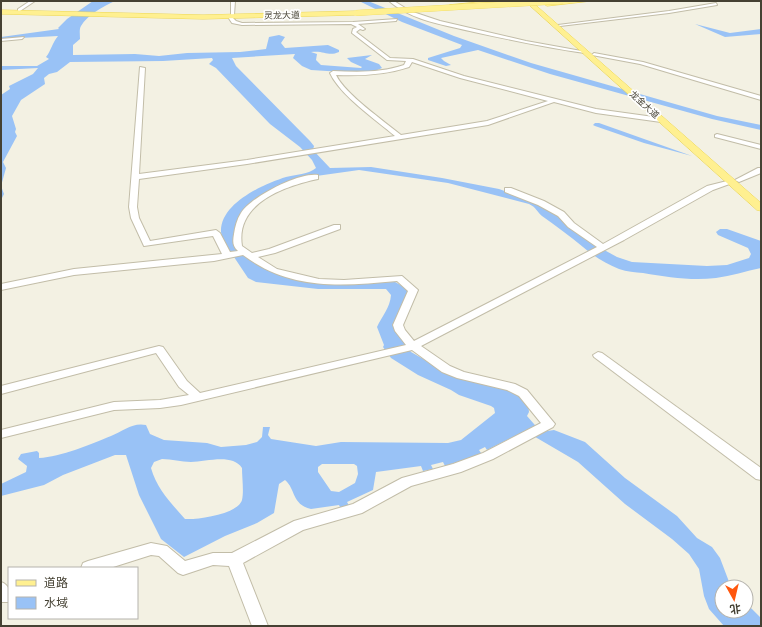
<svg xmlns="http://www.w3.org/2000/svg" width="762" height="627" viewBox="0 0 762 627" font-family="Overpass,'Noto Sans SC',sans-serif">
  <rect width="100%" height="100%" fill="#f3f1e3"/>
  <g fill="#99c2f6" fill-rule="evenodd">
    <path d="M93,1H115C104,6 87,15 81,26C79,29 80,35 80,39L73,45V55L135,54L159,56L187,53L240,52L266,49L269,37L279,35L285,37L281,43L285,48L328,45L339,50V52C328,57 324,50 311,52L317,54L316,60L321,65L361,68L362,67L351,62L347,58L372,55L365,59L379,64L382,68L375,71L359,73L311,70L302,66L293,58L295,54L232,58L236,66L310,141L314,146L313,150L330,168L371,167L442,178L499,189L548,207L597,246L617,257L632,262L707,266L727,265L749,258L751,254L748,248L718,235L716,232L720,229H727L761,241V268C746,271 731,276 716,278C691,281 668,277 643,273C635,272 627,272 619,269C607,264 593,256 583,247C570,236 556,226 542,216C536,211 537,208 529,204L448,183L359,170L309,177L278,187L241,216L238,251L228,253C226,247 222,239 221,232C220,203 264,184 286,177C295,175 309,174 316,168L312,160L300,147L270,124L216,68L209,64L213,60L212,58L163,61L70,62L57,72L49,74L44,78L45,84L21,100L12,116L16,129L15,132L17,136L3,162L6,168L1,186L4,194L1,200V95L10,89L9,86L33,74L38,68L1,70V66H37L49,59L46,57C51,51 52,43 58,36L1,39V37L59,29L58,28L67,19Z"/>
    <polygon points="359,1 368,1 454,36 531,63 717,116 761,125 761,130 712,119 550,74 478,50 441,58 444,61 451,65 446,66 428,60 428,58 460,48 462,45 402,22"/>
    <polygon points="695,24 730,33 761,29 761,34 725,37"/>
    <polygon points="595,123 599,123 692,156 644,143 595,126 593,125"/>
    <path d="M242,255L282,275L324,284L395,282L406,288L408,293L394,327L411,352L446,372L512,389L528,404L529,412L527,416L541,432L554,430L585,442L625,478L677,516L697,538L712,547L720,558L731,587H722V611H746V603L761,618V626H724L709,609L704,596L699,569L689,554L672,539L625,504L578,462L525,431L487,450L485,447L479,450L481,453L478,455L445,466L443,462L431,465L433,469L423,471L421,466L376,472L373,490L347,502L350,507L341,509L339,505L311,509C291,504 296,489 285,480L279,484L274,513L257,523L225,536L184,557L161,539L139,495L126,455H115L63,475L44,485L1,496V484L26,472L27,466L18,459L21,454L37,451L39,453V458C61,457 91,444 111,436C123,431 133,422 146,425L150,434L164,440L207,443L221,447L246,445L257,442L262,437L263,427H270L268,435L271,439L316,446L341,442L448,443L461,440L495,413L494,408L491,406L459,395L451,390L418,375L391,358L383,347L384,345L377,327C382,316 390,308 391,295L386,289H318L256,282L248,278L234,257ZM162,459C172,459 181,462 191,462C206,462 232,453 242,468C242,478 244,491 242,500C238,514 198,520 185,519C171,503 157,489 151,468L154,462ZM322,464H354L357,466L358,474L355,483L339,492L331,491L318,472V467Z"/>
  </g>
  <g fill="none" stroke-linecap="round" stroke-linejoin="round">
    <g stroke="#c2bda8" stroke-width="2">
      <g id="minor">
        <polygon points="30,1 35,1 20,11 18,11 18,9"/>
        <path d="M231,1H235L234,15L231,16L236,21L242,23L353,22L397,19L396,21L358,24L365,29L363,30L360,29L356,32L390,58L413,59L464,76L596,109L661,118L664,120L661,122L596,113L554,102L488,125L247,164L139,179L137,207L139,218L150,241L216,230L220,233L230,252L238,251C232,246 233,240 234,234C235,227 237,219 241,213C251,197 299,172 318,175V179C285,186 235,203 242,246L252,253L269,249L334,225H340V229L275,253L258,257L277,269L319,279L344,280L402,276L418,290L403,325L405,330L414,341L597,247L568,227L558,216L538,205L505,192V188H511L544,201L564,212L574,223L603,244L707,186L731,180L735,182L713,190L624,240L421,346L450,366L464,372L515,384L527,390L555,424L553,427L493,459L461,472L411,486L362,513L303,530L243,563L268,626H252L229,566L213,565L183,575L178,573L159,556L151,555L110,568H81L83,563L88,561L151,543L167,546L185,561L213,553H232L294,521L353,504L402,478L453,464L483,453L541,423L519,396L507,390L457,378L442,372L412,350L181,405L160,408L114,410L1,438V430L114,402L160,400L189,395L179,387L156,353L1,394V386L159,346L163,347L187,381L200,393L406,345L395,331L393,325L408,291L397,281C341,286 291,291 243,255L214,261L74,275L1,290V284L74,269L222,254L213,236L144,246L131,218L129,207L140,67L145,68L139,174L247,160L395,136C376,120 340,95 330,73L333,71C357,72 381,73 404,65L406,61L387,60L352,33L353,29L357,27L351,24L242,25L232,23L228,17L231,16ZM412,62L460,78L548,101L487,121L401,135C384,121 345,94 336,75C361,76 385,75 409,67Z"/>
        <path d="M389,1H394L410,11L440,21L526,41L587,52L585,53C548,48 511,40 474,32C446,25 412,21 389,1Z"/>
        <polygon points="716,3 717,5 669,13 560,26 558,25 669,11"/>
        <polygon points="24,37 22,39 1,41 1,39"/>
        <polygon points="594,53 643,62 761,96 761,100 640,64 592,55"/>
        <polygon points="717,134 761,145 761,149 715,137 715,135"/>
        <polygon points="758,168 761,168 761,173 739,182 735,180"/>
        <polygon points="598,352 602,353 761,468 761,480 756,479 594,357 593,355"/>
        <path d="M1,582C11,586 9,592 9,602H1Z"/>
      </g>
    </g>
    <g stroke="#edd757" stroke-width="1">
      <g id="major">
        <polygon points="489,1 514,1 453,7 450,5"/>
        <polygon points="525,1 531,1 761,203 761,211 757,210"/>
        <polygon points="567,1 591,1 547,6 544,4"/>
        <polygon points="1,10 203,15 356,11 359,13 356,15 203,19 1,14"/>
      </g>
    </g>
    <use href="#minor" fill="#fff" fill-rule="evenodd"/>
    <use href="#major" fill="#fff090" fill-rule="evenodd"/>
    <g stroke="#edd757" stroke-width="6" stroke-linecap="butt">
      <polyline id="major-bridge" points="356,13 563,1"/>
    </g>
    <use href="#major-bridge" stroke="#fff090" stroke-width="5.5"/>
  </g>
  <g text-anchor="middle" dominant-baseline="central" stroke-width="3.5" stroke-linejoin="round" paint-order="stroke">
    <g font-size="9" fill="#454133" stroke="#fff">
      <text transform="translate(282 16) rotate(-1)">灵龙大道</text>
      <text transform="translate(644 105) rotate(42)">龙金大道</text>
    </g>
  </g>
  <rect width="762" height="627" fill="none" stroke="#454133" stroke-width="4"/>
  <rect x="8" y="567" width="130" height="52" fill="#ffffff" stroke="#b5b3ad"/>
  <rect x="16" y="580" width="20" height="6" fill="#fff090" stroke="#b5b3ad"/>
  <text x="44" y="587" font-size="12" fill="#454133">道路</text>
  <rect x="16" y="597" width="20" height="12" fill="#99c2f6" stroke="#b5b3ad"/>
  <text x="44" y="607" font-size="12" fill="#454133">水域</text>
  <g transform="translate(734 599) rotate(172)"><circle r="19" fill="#ffffff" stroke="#b5b3ad"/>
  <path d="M0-3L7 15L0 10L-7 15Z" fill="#ff570e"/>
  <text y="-6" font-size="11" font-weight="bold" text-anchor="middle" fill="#454133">北</text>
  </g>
</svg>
